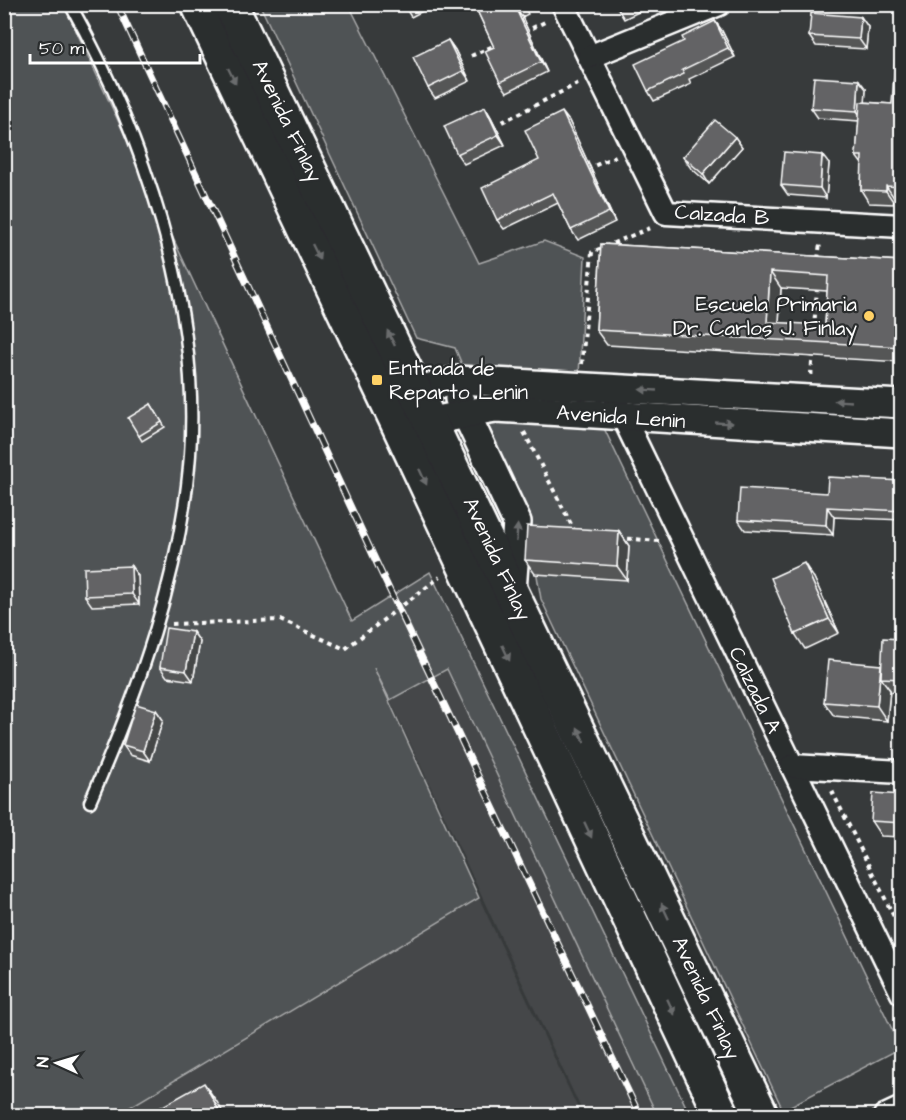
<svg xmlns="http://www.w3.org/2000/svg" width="906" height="1120" viewBox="0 0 906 1120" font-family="'Architects Daughter',sans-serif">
  <rect width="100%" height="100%" fill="#373a3b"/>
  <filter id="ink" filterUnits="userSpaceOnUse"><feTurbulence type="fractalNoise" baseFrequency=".0167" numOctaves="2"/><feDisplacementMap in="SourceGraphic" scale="12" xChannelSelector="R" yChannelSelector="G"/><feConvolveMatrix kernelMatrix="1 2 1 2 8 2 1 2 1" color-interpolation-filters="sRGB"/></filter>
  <g filter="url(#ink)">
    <g fill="#444748">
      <polygon points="447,668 657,1115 584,1115 390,700"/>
      <polygon points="479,898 581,1115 117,1116"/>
    </g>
    <g fill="#505354" stroke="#a8a9aa" stroke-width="1.5">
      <polygon points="5,5 64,5 352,621 430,572 690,1115 657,1115 447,669 390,700 374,668 479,898 117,1115 5,1116"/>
      <polygon points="260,5 349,5 479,263 544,241 585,257 579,376 901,1048 783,1110 541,599 528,523 455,348 416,338"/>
    </g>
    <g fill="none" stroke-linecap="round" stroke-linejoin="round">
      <g stroke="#fff" stroke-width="15">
        <path id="service" d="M70,4C143,135 201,304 190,455C181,575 138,692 90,802"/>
      </g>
      <g stroke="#fff" stroke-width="27">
        <g id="minor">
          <polyline points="563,4 666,213 902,226"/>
          <polyline points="589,57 719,4"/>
          <polyline points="616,402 902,993"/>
          <polyline points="792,766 902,772"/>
          <polyline points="885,1116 902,1108"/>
        </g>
      </g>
      <g stroke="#fff" stroke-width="32">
        <g id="tertiary">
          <polyline points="459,399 517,522 512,591"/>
          <polyline points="406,410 417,390 458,380 902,404"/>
          <path d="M411,423C440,422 468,412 496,408L902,433"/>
        </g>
      </g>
      <g stroke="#fff" stroke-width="38">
        <g id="trunk">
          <polyline points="198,4 398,424 722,1116"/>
          <polyline points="230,4 762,1116"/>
        </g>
      </g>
      <g stroke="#fff" stroke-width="4" stroke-dasharray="4.5 4.5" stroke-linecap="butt">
        <polyline points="524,32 547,21"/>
        <polyline points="471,56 498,44"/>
        <polyline points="502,122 579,83"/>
        <polyline points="587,169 616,156"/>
        <polyline points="818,259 820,243"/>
        <polyline points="814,328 817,288"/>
        <polyline points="813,353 811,373 814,373"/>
        <polyline points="582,364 592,252 650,228"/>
        <polyline points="524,432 575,532"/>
        <polyline points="619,538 659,541"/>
        <polyline points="172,624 280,620 345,649 440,577"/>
        <polyline points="832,791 902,933"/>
      </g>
      <use href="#service" stroke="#2a2d2e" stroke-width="10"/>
      <use href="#minor" stroke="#2a2d2e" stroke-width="22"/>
      <use href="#tertiary" stroke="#2a2d2e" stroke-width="27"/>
      <use href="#trunk" stroke="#2a2d2e" stroke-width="33"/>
      <g stroke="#fff" stroke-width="7">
        <polyline id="rail" points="117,4 380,570 640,1116"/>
      </g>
      <use href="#rail" stroke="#2a2d2e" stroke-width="4.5" stroke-dasharray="14" stroke-linecap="butt"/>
    </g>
    <g fill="#555657" stroke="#fff" stroke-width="1.5" fill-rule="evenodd">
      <polygon points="403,4 436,4 411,17"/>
      <polygon points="474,4 523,4 528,14 522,17 547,72 507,92 500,82 494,47"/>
      <polygon points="615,4 655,4 624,19"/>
      <polygon points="861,17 868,27 866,49 816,46 809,36"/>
      <polygon points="715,21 722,31 735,57 689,79 691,84 654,101 648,91 684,41"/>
      <polygon points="448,40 455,50 470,81 435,98 428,88"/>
      <polygon points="902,59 902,199 895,199 895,204 869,203 861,190 862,164 856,156 859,121 818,118 811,108 866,89 865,102 892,104"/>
      <polygon points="485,107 491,117 505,145 464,164 457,154"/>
      <polygon points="569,121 615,222 578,240 571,230 558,203 504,229 497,220 539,160"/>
      <polygon points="735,137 742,147 709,184 690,167 683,157"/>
      <polygon points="829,164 826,198 788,195 781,185"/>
      <path d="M601,244L902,261V362L607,345L596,330ZM781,288L827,291L825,325L779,323Z"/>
      <polygon points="151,404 165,427 142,441 139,436"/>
      <polygon points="902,481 902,520 834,517 833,535 745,530 738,520 827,493"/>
      <polygon points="619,531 629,546 627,580 535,574 525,560"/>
      <polygon points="131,566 138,576 139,604 92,606 85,596"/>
      <polygon points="814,578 839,633 805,649 795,634"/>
      <polygon points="193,632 200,642 193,681 167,677 160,667"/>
      <polygon points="902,639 902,693 891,692 890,690 887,721 834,716 824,702 882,667"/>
      <polygon points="156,710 163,720 150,761 130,755 123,745"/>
      <polygon points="902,795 902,837 881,836 871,821"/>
    </g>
    <g fill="#454647" stroke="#fff" stroke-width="1.5">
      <polygon points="515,7 522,17 547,72 541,62"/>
      <polygon points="861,17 868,27 866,49 859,39"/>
      <polygon points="715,21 722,31 735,57 728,48"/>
      <polygon points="448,40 455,50 470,81 463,71"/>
      <polygon points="859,80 866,89 864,121 857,111"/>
      <polygon points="485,107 491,117 505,145 498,135"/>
      <polygon points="562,112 569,121 615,222 609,212"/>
      <polygon points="735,137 742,147 709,184 703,174"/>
      <polygon points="822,155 829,164 826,198 820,188"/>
      <polygon points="886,186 895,199 895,204 886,191"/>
      <polygon points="770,272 781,288 778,338 767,322"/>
      <polygon points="827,507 834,517 833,535 826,525"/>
      <polygon points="619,531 629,546 627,580 617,566"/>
      <polygon points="804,563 814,578 839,633 829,619"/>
      <polygon points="131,566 138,576 139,604 132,594"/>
      <polygon points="193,632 200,642 193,681 186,671"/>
      <polygon points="881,665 890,678 881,678 890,690 887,721 877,706"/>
      <polygon points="156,710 163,720 150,761 143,751"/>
      <polygon points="204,1083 217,1102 225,1116 222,1116"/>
    </g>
    <g fill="#636465" stroke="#fff" stroke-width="1.5" fill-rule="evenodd">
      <polygon points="474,4 520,4 515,7 541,62 500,82 485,51 494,47"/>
      <polygon points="615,4 628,4 618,9"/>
      <polygon points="811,13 861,17 859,39 809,36"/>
      <polygon points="715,21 728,48 682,70 684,74 648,91 635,64 684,41 682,37"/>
      <polygon points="448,40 463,71 428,88 413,57"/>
      <polygon points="895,59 902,59 902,187 886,186 886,191 861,190 862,156 856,156 860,102 892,104"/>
      <polygon points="814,77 859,80 857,111 811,108"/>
      <polygon points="485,107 498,135 457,154 444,126"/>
      <polygon points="562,112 609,212 571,230 553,193 497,220 482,188 539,160 525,130"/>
      <polygon points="715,120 735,137 703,174 683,157"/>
      <polygon points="784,152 822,155 820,188 781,185"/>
      <path d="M601,244L902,261V347L596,330ZM770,272L828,276L825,325L767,322Z"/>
      <polygon points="151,404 162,422 139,436 128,418"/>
      <polygon points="828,477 902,481 902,511 827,507 826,525 738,520 740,488 827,493"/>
      <polygon points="527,526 619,531 617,566 525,560"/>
      <polygon points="804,563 829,619 795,634 771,578"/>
      <polygon points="131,566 132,594 85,596 84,568"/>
      <polygon points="166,628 193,632 186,671 160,667"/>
      <polygon points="883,638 902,639 902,679 881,678"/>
      <polygon points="828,660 881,665 877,706 824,702"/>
      <polygon points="136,704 156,710 143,751 123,745"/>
      <polygon points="873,793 902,795 902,823 871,821"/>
      <polygon points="204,1083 222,1116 145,1116"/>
    </g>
    <defs><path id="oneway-solid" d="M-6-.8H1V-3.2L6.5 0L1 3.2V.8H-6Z" transform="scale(1.5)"/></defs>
    <g fill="#6a6c6d">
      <use href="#oneway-solid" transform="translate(232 76) rotate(64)"/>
      <use href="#oneway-solid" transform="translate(316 252) rotate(64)"/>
      <use href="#oneway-solid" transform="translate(391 338) rotate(-116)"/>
      <use href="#oneway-solid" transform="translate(648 390) rotate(-177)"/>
      <use href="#oneway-solid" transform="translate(843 401) rotate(-177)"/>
      <use href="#oneway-solid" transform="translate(724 423) rotate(3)"/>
      <use href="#oneway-solid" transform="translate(423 477) rotate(65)"/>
      <use href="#oneway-solid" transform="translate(517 533) rotate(-86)"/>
      <use href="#oneway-solid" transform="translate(506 653) rotate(65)"/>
      <use href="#oneway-solid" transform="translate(581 735) rotate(-115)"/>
      <use href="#oneway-solid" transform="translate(588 830) rotate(65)"/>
      <use href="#oneway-solid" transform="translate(665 911) rotate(-115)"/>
      <use href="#oneway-solid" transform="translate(671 1007) rotate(65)"/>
    </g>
  </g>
  <g fill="#ffd166" stroke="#2a2d2e" stroke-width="2">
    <circle cx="869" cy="316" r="6"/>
    <rect x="371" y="374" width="12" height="12" rx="3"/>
  </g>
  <g text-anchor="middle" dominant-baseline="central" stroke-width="4.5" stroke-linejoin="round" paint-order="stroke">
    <g font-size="21" fill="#fff" stroke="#2a2d2e">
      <text transform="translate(287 121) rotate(64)">Avenida Finlay</text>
      <text transform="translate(722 215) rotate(4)">Calzada B</text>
      <text transform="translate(621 417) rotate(4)">Avenida Lenin</text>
      <text transform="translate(497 559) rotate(65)">Avenida Finlay</text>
      <text transform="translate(755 690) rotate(64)">Calzada A</text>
      <text transform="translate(706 998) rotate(65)">Avenida Finlay</text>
    </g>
    <g font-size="21" fill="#fff" stroke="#2a2d2e" text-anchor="end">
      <text x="857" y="304">Escuela Primaria<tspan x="857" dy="24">Dr. Carlos J. Finlay</tspan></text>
      <text x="389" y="368" text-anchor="start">Entrada de<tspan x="389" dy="24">Reparto Lenin</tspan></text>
    </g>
  </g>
  <rect width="906" height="1120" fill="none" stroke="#2a2d2e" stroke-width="24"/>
  <rect x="12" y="12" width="882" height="1096" fill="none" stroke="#fff" stroke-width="2" filter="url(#ink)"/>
  <g transform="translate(57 1063) rotate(274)" stroke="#2a2d2e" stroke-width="4.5" paint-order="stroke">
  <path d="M0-4.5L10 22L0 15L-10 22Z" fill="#ffffff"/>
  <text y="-9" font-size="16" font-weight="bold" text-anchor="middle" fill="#ffffff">N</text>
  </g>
  <path d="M30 54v9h170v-9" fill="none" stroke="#ffffff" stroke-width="3"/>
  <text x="39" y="54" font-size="18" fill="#ffffff" stroke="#2a2d2e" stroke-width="4.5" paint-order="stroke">50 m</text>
</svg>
